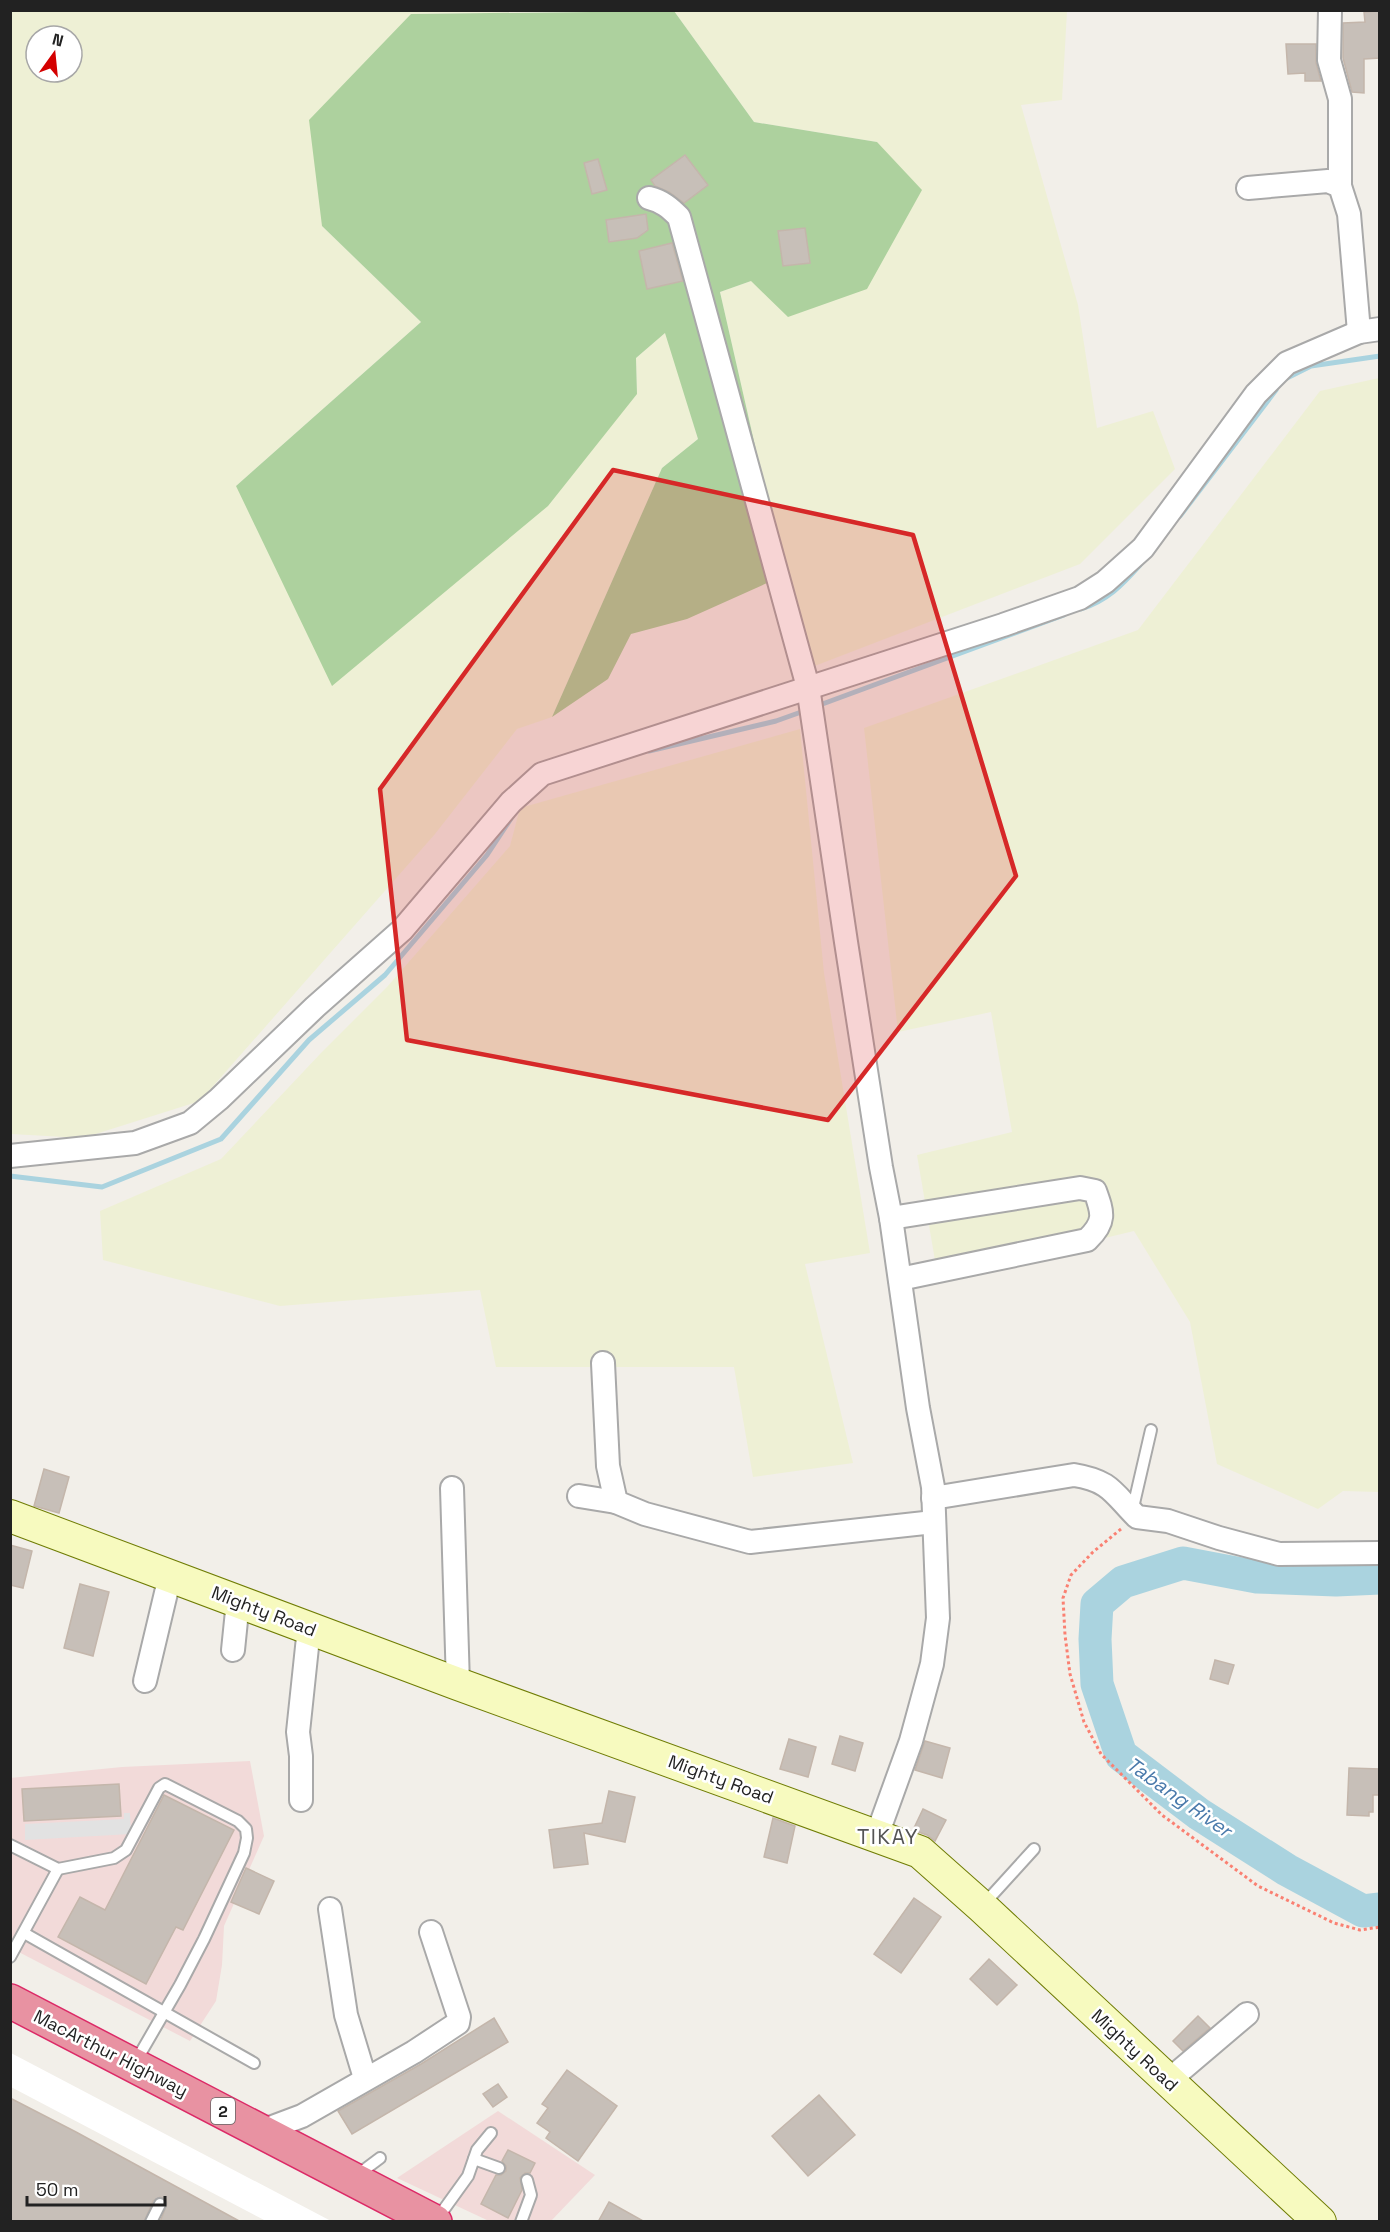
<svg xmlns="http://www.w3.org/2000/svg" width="1390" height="2232" viewBox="0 0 1390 2232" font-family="'Space Grotesk',sans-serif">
  <rect width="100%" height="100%" fill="#f2efe9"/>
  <g fill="#f2dad9">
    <polygon points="250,1761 264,1836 224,1926 222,1965 216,2001 190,2041 11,1948 10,1778 122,1767"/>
    <polygon points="498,2111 595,2175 550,2222 489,2221 397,2178"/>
  </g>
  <g fill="#eef0d5" fill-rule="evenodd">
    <path d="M10,11H640L411,14L322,226L421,322L236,486L637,394L636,358L666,332L698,439L662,468L552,717L517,729L435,834L200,1101L83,1138L11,1134ZM36,36H72V72H36Z"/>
    <polygon points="674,11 1067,11 1062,100 1021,105 1078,305 1097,428 1153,411 1175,469 1080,564 812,667 785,577 720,292 751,281 877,142 754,122"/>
    <polygon points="1379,378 1379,1492 1343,1491 1318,1509 1217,1464 1190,1322 1134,1231 938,1278 917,1155 1012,1132 991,1012 898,1032 864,728 1138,630 1320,391"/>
    <polygon points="800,729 824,973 870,1253 805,1264 853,1463 753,1477 734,1367 496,1367 480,1290 280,1306 103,1260 100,1211 221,1159 321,1053 387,987 510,846 520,808"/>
  </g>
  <polygon fill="#add19e" points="674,11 754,122 877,142 922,190 867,289 788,317 751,281 720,292 785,577 776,579 687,619 631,634 608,679 552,717 662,468 698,439 665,333 636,358 637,394 548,506 332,686 236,486 421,322 322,226 309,120 411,14"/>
  <polygon fill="#e2e2e2" points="124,1813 130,1813 131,1834 25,1840 25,1824 124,1819"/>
  <polygon fill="#fff" points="11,2053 331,2221 266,2221 11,2087"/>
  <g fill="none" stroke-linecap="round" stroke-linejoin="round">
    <g stroke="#aad3df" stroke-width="5">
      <polyline points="1283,380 1311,366 1380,356"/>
      <polyline points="1180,516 1276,390"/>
      <path d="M1081,609C1108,600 1121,586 1140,565"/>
      <polyline points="817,706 1064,615"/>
      <polyline points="649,751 776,721 804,711"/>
      <polyline points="10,1176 102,1187 221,1139 309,1040 385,975 487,855 512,817"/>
    </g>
    <polyline stroke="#aad3df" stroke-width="33" points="1380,1578 1336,1580 1257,1577 1183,1563 1123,1582 1097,1604 1095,1639 1097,1684 1121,1755 1199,1814 1287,1870 1363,1911 1380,1909"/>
  </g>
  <g fill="#c7bfb8" stroke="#c4b6ab" stroke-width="1.5">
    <polygon points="1380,11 1380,58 1364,59 1364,93 1352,92 1343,58 1343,23 1365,22 1364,12"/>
    <polygon points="1286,44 1316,44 1316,63 1321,81 1305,81 1305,73 1288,74"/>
    <polygon points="685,155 708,185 684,203 669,192 655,186 651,180"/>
    <polygon points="598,159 607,190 592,194 584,163"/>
    <polygon points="646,214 648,230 637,238 609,242 606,220"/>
    <polygon points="805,228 810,263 783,266 778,231"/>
    <polygon points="672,243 683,281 647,289 639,251"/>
    <polygon points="44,1469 69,1477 59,1513 34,1506"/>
    <polygon points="10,1545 32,1551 23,1588 10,1585"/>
    <polygon points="80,1584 109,1592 93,1656 64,1648"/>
    <polygon points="1215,1660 1234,1665 1228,1684 1210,1679"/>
    <polygon points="840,1736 863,1743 855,1771 832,1764"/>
    <polygon points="789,1739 816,1747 808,1777 780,1769"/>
    <polygon points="925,1741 950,1748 942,1778 915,1770"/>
    <polygon points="1349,1768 1380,1769 1380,1795 1373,1795 1373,1812 1369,1812 1369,1816 1347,1815"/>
    <polygon points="119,1784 121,1816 24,1821 22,1789"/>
    <polygon points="609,1791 635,1797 625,1842 584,1833 588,1864 554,1868 549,1830 602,1823"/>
    <polygon points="164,1795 234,1830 183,1930 176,1927 146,1984 58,1937 80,1897 105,1910"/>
    <polygon points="923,1809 946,1820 935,1841 927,1835 913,1830"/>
    <polygon points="773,1818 795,1826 787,1863 764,1857"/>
    <polygon points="246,1868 274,1881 259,1914 231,1902"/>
    <polygon points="914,1898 941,1917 901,1973 874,1954"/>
    <polygon points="989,1959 1017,1985 997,2005 970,1979"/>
    <polygon points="1198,2016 1210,2028 1183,2051 1173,2041"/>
    <polygon points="494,2018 508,2042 352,2134 338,2111 421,2064"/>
    <polygon points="567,2070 617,2106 578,2161 546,2138 550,2132 537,2123 548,2108 542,2104"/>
    <polygon points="498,2084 507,2097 493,2107 483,2094"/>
    <polygon points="819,2095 855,2135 808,2176 772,2136"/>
    <polygon points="10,2098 76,2132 241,2222 160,2222 167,2204 166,2199 160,2197 153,2201 144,2222 10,2222"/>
    <polygon points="508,2150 535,2163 530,2173 525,2173 520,2178 522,2190 508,2218 481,2204 496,2175 501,2175 506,2171 506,2166 502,2161"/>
    <polygon points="609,2202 645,2222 598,2222"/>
  </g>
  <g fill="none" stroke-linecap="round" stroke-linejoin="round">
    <g stroke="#a9a9a9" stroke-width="14">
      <g id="lane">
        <polyline points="1132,1512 1151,1430"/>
        <polyline points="10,1845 58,1869 114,1858 126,1850 159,1788 165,1784 238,1821 246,1829 247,1838 244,1853 204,1939 180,1985 136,2061"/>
        <polyline points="984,1904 1034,1849"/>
        <polyline points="24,1933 254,2063"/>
        <polyline points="10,1957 58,1869"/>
        <polyline points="474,2159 499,2168"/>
        <polyline points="356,2176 380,2158"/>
        <polyline points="437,2219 468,2176 477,2150 491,2133"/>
        <polyline points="151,2222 160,2204"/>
        <polyline points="521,2222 531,2195 527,2180"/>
      </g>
    </g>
    <g stroke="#a9a9a9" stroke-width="26">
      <g id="street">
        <polyline points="1330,10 1329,60 1340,99 1340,186"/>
        <polyline points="1248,188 1328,181 1340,186 1349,214 1359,332"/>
        <path d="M649,198C662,201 670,208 679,217L808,687L846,942L881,1167L891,1218L918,1408L933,1487L938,1618L932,1664L911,1741L877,1835"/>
        <polyline points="10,1156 135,1143 190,1123 219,1099 315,1007 402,930 511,802 542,774 1003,625 1080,598 1105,582 1143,548 1256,394 1287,363 1359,332 1380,329"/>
        <path d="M891,1218L1080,1188L1095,1191C1103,1213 1106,1222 1087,1240L900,1279"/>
        <polyline points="603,1363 608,1466 616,1502 645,1514 750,1542 934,1522"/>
        <polyline points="452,1488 458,1684"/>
        <polyline points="579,1496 616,1502"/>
        <path d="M933,1498L1074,1475C1111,1481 1113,1493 1137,1517L1168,1521L1219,1538L1279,1554L1380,1553"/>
        <polyline points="233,1650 238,1601"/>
        <polyline points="145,1681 170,1576"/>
        <polyline points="301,1800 301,1756 298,1732 309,1628"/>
        <polyline points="330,1909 346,2015 365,2078"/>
        <polyline points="1168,2081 1247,2014"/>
        <polyline points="262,2131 302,2116 414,2052 458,2023 459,2017 431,1932"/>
      </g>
    </g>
    <g stroke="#707d05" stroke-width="34">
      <polyline id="secondary" points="10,1516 458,1684 920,1852 982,1907 1320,2222"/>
    </g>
    <g stroke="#dc2a67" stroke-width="36">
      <polyline id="highway" points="10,2001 435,2222"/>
    </g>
    <polyline stroke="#fa8072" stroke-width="3" stroke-dasharray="3 3" stroke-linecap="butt" points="1121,1529 1093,1552 1071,1575 1063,1598 1065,1635 1070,1674 1084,1722 1101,1754 1162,1815 1258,1886 1334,1923 1360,1930 1380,1927"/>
    <use href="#lane" stroke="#fff" stroke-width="10"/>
    <use href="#street" stroke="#fff" stroke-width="22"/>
    <use href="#secondary" stroke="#f7fabf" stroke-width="32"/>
    <use href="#highway" stroke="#e892a2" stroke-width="33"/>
  </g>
  <path fill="#d62828" fill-opacity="0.2" stroke="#d62828" stroke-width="4.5" stroke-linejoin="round" d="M613,470L913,535L1016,876L828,1120L407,1040L380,789Z"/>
  <g text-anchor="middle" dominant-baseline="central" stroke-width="5" stroke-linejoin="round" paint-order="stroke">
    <rect fill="#fff" stroke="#646464" stroke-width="1.5" x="211" y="2098" width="24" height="26" rx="4.5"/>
    <g font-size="16" font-weight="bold" fill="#222">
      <text x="223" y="2111">2</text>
    </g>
    <g font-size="18" fill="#222" stroke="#fff">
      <text transform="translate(264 1611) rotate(21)">Mighty Road</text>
      <text transform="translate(721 1779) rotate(20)">Mighty Road</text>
      <text transform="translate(1135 2050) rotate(43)">Mighty Road</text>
      <text transform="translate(111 2053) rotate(27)">MacArthur Highway</text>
    </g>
    <g font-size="20" font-style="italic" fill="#4a7aab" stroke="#fff">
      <text transform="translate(1179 1797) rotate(35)">Tabang River</text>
    </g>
    <g font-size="21" letter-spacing="1.5" fill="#555" stroke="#fff">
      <text x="888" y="1836">TIKAY</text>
    </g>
  </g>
  <rect width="1390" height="2232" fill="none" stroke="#222222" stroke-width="24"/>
  <g transform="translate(54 54) rotate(15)"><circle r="28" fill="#ffffff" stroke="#a7a7a7" stroke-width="1.5"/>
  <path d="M0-4.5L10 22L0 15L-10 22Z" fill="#d40000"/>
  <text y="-9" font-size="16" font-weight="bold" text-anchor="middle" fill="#222222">N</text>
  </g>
  <path d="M27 2196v9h138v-9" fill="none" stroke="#222222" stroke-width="3"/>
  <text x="36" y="2196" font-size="18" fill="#222222" stroke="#ffffff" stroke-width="4.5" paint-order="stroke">50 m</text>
</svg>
